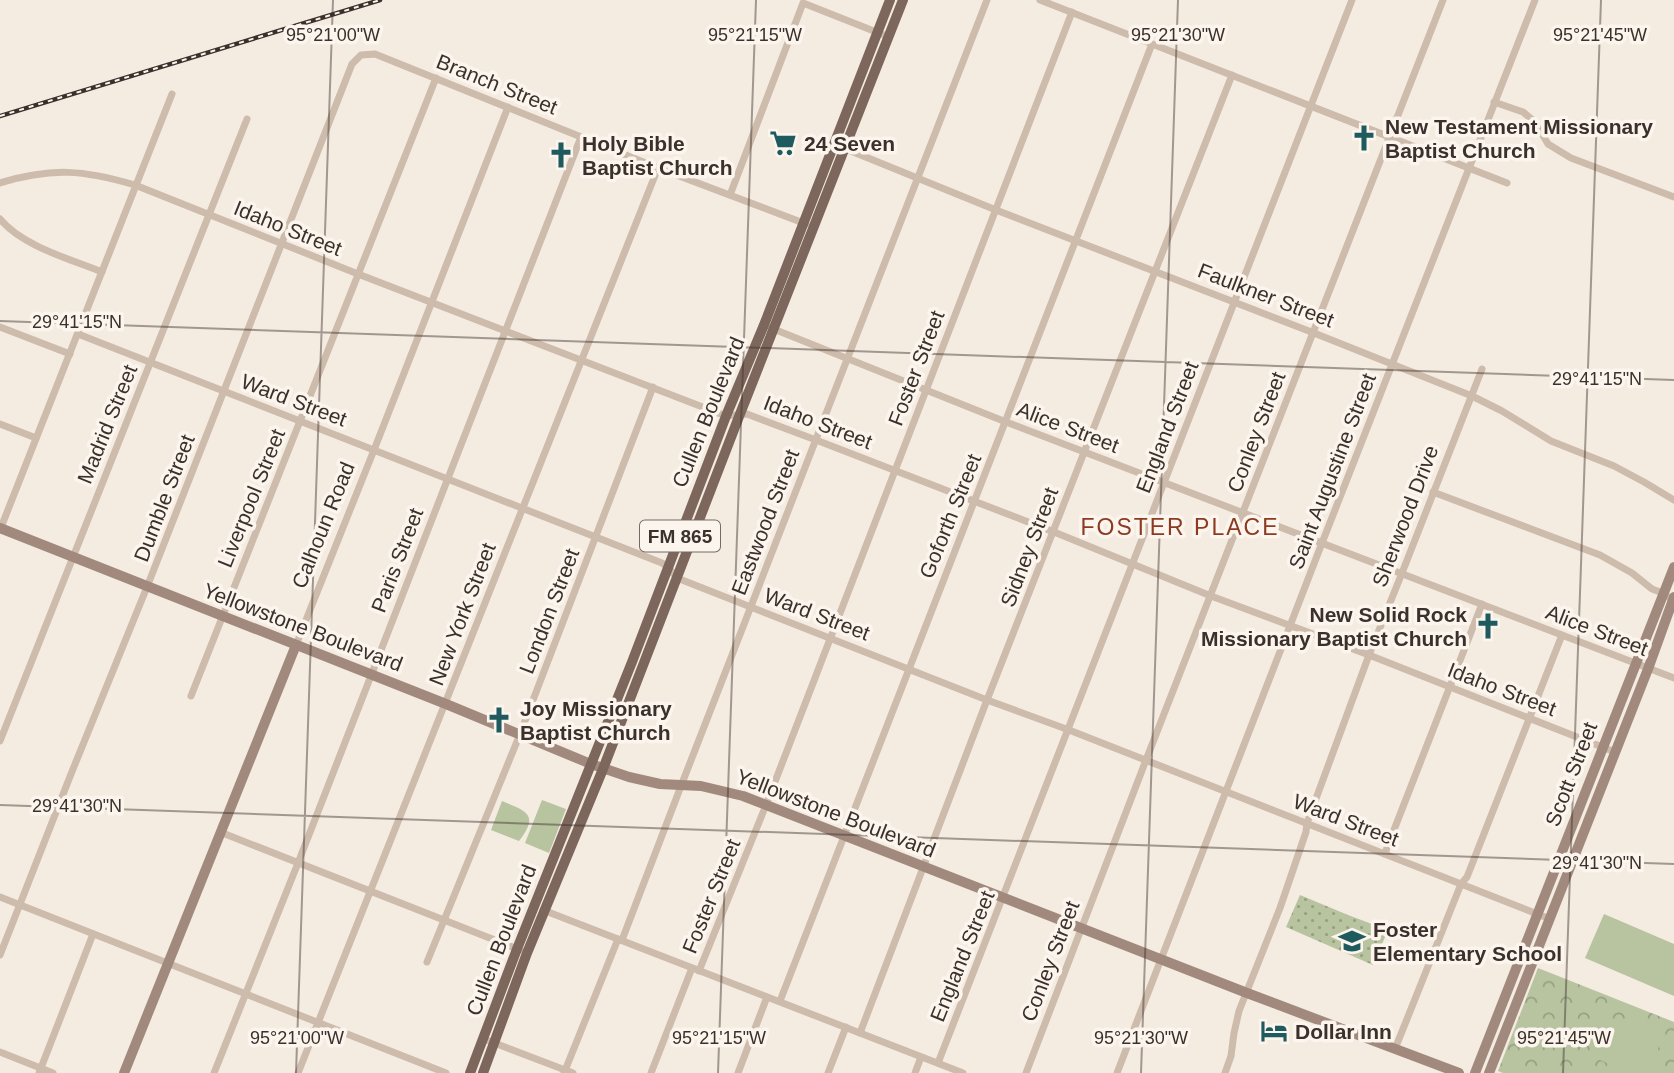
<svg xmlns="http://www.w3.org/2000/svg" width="1674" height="1073" viewBox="0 0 1674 1073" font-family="Arial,sans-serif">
  <defs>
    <pattern id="grass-dots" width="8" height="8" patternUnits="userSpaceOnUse" patternTransform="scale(1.75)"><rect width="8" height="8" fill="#b8c4a0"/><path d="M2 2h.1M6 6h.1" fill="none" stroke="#97a083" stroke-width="1.8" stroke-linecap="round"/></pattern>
    <pattern id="forest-crowns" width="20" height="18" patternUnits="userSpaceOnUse" patternTransform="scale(1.75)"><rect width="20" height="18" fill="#b8c4a0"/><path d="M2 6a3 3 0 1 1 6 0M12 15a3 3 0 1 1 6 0" fill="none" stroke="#97a083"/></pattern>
  </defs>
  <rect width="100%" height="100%" fill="#f4ebe1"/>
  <polygon fill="url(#grass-dots)" points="1300,895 1348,915 1388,930 1373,965 1286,927"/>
  <polygon fill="url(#forest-crowns)" points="1538,968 1674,1022 1674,1073 1503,1073 1498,1071"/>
  <g fill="#b8c4a0">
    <polygon points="542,800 566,809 549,853 525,843"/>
    <path d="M502,801C526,811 540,814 519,841L491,830Z"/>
    <polygon points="1604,914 1674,944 1674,996 1585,958"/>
    <path d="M1652,1023L1658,1026L1660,1041L1652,1073H1628L1596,1058C1603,1034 1627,1022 1652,1023Z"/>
  </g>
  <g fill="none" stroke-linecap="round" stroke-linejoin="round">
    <g stroke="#cdbbac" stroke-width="7">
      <polyline points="1040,0 1507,183"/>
      <polyline points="1494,102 1523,112 1535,122 1548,144 1571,158 1674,197"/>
      <polyline points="841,147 996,210 1314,333 1472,396 1502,411 1551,441 1614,466 1644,482 1674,500"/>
      <path d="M0,183C52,167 84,170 135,185L358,274L726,416L747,414L816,440L1054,532L1211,596L1369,655L1615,752"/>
      <polyline points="730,195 803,3 889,37"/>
      <path d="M0,219C22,246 70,259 102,272"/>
      <polyline points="0,327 70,354"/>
      <polyline points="771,328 1006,422 1674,678"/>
      <polyline points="78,334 662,563 668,567 677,578 987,700 1069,730 1550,919"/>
      <polyline points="0,424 36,438"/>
      <polyline points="1433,492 1600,555 1632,573 1652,589 1663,593 1674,601"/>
      <polyline points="0,530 172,94"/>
      <polyline points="296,645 374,450 508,107"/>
      <polyline points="191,696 436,78"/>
      <polyline points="0,741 247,119"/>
      <polyline points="220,832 520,950"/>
      <polyline points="1385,853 1482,604"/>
      <polyline points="0,897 446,1073"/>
      <polyline points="543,910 963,1073"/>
      <polyline points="622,940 681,786 987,0"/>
      <polyline points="0,955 71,774 147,587 352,64 361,55 375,54 658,168 806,224"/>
      <polyline points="427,962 520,734 653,387"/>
      <polyline points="699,971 766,805 1072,12"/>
      <polyline points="780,1001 1152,44"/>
      <polyline points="860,1033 987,700 1232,75"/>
      <polyline points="484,1039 573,1073"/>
      <polyline points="1395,1049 1461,884 1467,877 1562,635"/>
      <polyline points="0,1052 53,1073"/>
      <polyline points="938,1063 1352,0"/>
      <polyline points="39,1073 93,934"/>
      <polyline points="214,1073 298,863 581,137"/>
      <path d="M298,1073C419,772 536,469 658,168"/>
      <polyline points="564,1073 618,939"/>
      <polyline points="651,1073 692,968"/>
      <polyline points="738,1073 767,997"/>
      <polyline points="828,1073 846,1027"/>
      <polyline points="915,1073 921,1057"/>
      <polyline points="1026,1073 1146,760 1443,0"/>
      <polyline points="1117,1073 1322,543 1535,0"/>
      <polyline points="1225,1073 1231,1056 1234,1033 1239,1011 1280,908 1306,832 1307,823 1369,655 1402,573 1482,369"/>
    </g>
    <g stroke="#a18a7d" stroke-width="10">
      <polyline points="0,528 446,704 591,764 629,777 660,784 701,786 743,796 1247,993 1459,1073"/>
      <polyline points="124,1073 296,645"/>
      <polyline points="1475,1073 1674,567"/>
      <polyline points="1489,1073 1648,669 1674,597"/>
    </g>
    <g stroke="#7d675c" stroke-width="10">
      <polyline points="470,1073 517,949 632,662 726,416 764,325 890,0"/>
      <polyline points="483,1073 527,953 603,769 740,414 903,0"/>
    </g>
    <g stroke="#3b302b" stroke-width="4.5">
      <polyline id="rail" points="0,116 380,0"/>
    </g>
    <use href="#rail" stroke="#fbf5ee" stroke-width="2" stroke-dasharray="5" stroke-linecap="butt"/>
  </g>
  <path fill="none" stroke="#3b302b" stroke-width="2" stroke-opacity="0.45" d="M0,321L1674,380M0,805L1674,864M296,1073L333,0M718,1073L756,0M1141,1073L1178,0M1563,1073L1601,0"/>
  <defs>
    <g id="church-bare" transform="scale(2.1)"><path d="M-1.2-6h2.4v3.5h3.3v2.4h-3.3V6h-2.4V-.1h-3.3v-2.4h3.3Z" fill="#1f5a5e" stroke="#fbf5ee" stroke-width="2.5" paint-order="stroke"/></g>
    <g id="supermarket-bare" transform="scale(2.1)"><path d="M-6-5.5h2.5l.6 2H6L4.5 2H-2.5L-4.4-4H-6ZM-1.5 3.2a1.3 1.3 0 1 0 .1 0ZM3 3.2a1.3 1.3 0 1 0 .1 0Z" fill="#1f5a5e" stroke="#fbf5ee" stroke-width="2.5" paint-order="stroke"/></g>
    <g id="school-bare" transform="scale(2.1)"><path d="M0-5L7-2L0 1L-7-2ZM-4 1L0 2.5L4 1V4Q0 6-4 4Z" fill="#1f5a5e" stroke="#fbf5ee" stroke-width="2.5" paint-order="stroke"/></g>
    <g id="hotel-bare" transform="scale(2.1)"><path d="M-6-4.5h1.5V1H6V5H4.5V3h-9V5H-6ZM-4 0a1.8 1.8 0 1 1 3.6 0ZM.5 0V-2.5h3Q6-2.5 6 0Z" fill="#1f5a5e" stroke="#fbf5ee" stroke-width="2.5" paint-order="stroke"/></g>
  </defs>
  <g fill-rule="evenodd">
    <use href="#church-bare" x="1364" y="138"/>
    <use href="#supermarket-bare" x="783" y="143"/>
    <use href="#church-bare" x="561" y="155"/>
    <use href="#church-bare" x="1488" y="626"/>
    <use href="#church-bare" x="499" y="720"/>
    <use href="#school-bare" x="1352" y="941"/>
    <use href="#hotel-bare" x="1274" y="1031"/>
  </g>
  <g text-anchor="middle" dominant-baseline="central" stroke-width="7" stroke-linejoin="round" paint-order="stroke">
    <rect fill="#fbf5ee" stroke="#756b66" stroke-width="2" x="640" y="520.5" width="80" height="31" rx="5"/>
    <g font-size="19" font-weight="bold" fill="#3b302b">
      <text x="680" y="536">FM 865</text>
    </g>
    <g font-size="21" fill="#3b302b" stroke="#fbf5ee">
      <text transform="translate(497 84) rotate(22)">Branch Street</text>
      <text transform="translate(288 228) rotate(22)">Idaho Street</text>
      <text transform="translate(1266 295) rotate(21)">Faulkner Street</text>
      <text transform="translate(916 368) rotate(-69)">Foster Street</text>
      <text transform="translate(294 400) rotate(21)">Ward Street</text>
      <text transform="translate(708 412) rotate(-68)">Cullen Boulevard</text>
      <text transform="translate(818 422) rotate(21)">Idaho Street</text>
      <text transform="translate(107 424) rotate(-68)">Madrid Street</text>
      <text transform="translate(1068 427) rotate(21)">Alice Street</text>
      <text transform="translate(1167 427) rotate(-69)">England Street</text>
      <text transform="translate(1256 432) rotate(-69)">Conley Street</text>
      <text transform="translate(1332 471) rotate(-69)">Saint Augustine Street</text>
      <text transform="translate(164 498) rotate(-69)">Dumble Street</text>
      <text transform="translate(251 498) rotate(-68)">Liverpool Street</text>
      <text transform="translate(950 516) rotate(-68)">Goforth Street</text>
      <text transform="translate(1405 516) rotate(-69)">Sherwood Drive</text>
      <text transform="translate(765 522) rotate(-69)">Eastwood Street</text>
      <text transform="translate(323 525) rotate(-68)">Calhoun Road</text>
      <text transform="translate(1029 547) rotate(-69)">Sidney Street</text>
      <text transform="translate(397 560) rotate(-69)">Paris Street</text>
      <text transform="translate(549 611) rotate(-69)">London Street</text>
      <text transform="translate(462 614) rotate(-69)">New York Street</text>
      <text transform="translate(817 614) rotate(21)">Ward Street</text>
      <text transform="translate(303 627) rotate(21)">Yellowstone Boulevard</text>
      <text transform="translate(1597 630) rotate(21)">Alice Street</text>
      <text transform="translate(1502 689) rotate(21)">Idaho Street</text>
      <text transform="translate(1571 774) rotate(-69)">Scott Street</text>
      <text transform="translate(836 813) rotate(21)">Yellowstone Boulevard</text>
      <text transform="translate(1346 820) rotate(21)">Ward Street</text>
      <text transform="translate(711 896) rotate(-68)">Foster Street</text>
      <text transform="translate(501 940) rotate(-69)">Cullen Boulevard</text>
      <text transform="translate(962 956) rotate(-68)">England Street</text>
      <text transform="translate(1050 961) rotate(-69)">Conley Street</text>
    </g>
    <g font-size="21" font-weight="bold" fill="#3b302b" stroke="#fbf5ee" text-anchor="start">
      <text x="1385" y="126">New Testament Missionary<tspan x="1385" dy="24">Baptist Church</tspan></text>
      <text x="582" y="143">Holy Bible<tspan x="582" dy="24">Baptist Church</tspan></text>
      <text x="804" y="143">24 Seven</text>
      <text x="1467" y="614" text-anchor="end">New Solid Rock<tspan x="1467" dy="24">Missionary Baptist Church</tspan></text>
      <text x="520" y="708">Joy Missionary<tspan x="520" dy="24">Baptist Church</tspan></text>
      <text x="1373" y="929">Foster<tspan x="1373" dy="24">Elementary School</tspan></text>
      <text x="1295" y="1031">Dollar Inn</text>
    </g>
    <g font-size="23" letter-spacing="2" fill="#8c3b22" stroke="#fbf5ee">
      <text x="1180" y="527">FOSTER PLACE</text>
    </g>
  </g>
  <g font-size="18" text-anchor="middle" fill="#3b302b" stroke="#fbf5ee" stroke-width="7" stroke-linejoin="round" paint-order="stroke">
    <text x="333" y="41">95°21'00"W</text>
    <text x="755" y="41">95°21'15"W</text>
    <text x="1178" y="41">95°21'30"W</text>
    <text x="1600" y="41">95°21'45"W</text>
    <text x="77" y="328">29°41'15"N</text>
    <text x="1597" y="385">29°41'15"N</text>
    <text x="77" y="812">29°41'30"N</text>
    <text x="1597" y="869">29°41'30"N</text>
    <text x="297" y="1044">95°21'00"W</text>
    <text x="719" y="1044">95°21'15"W</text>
    <text x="1141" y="1044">95°21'30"W</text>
    <text x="1564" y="1044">95°21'45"W</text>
  </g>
</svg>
